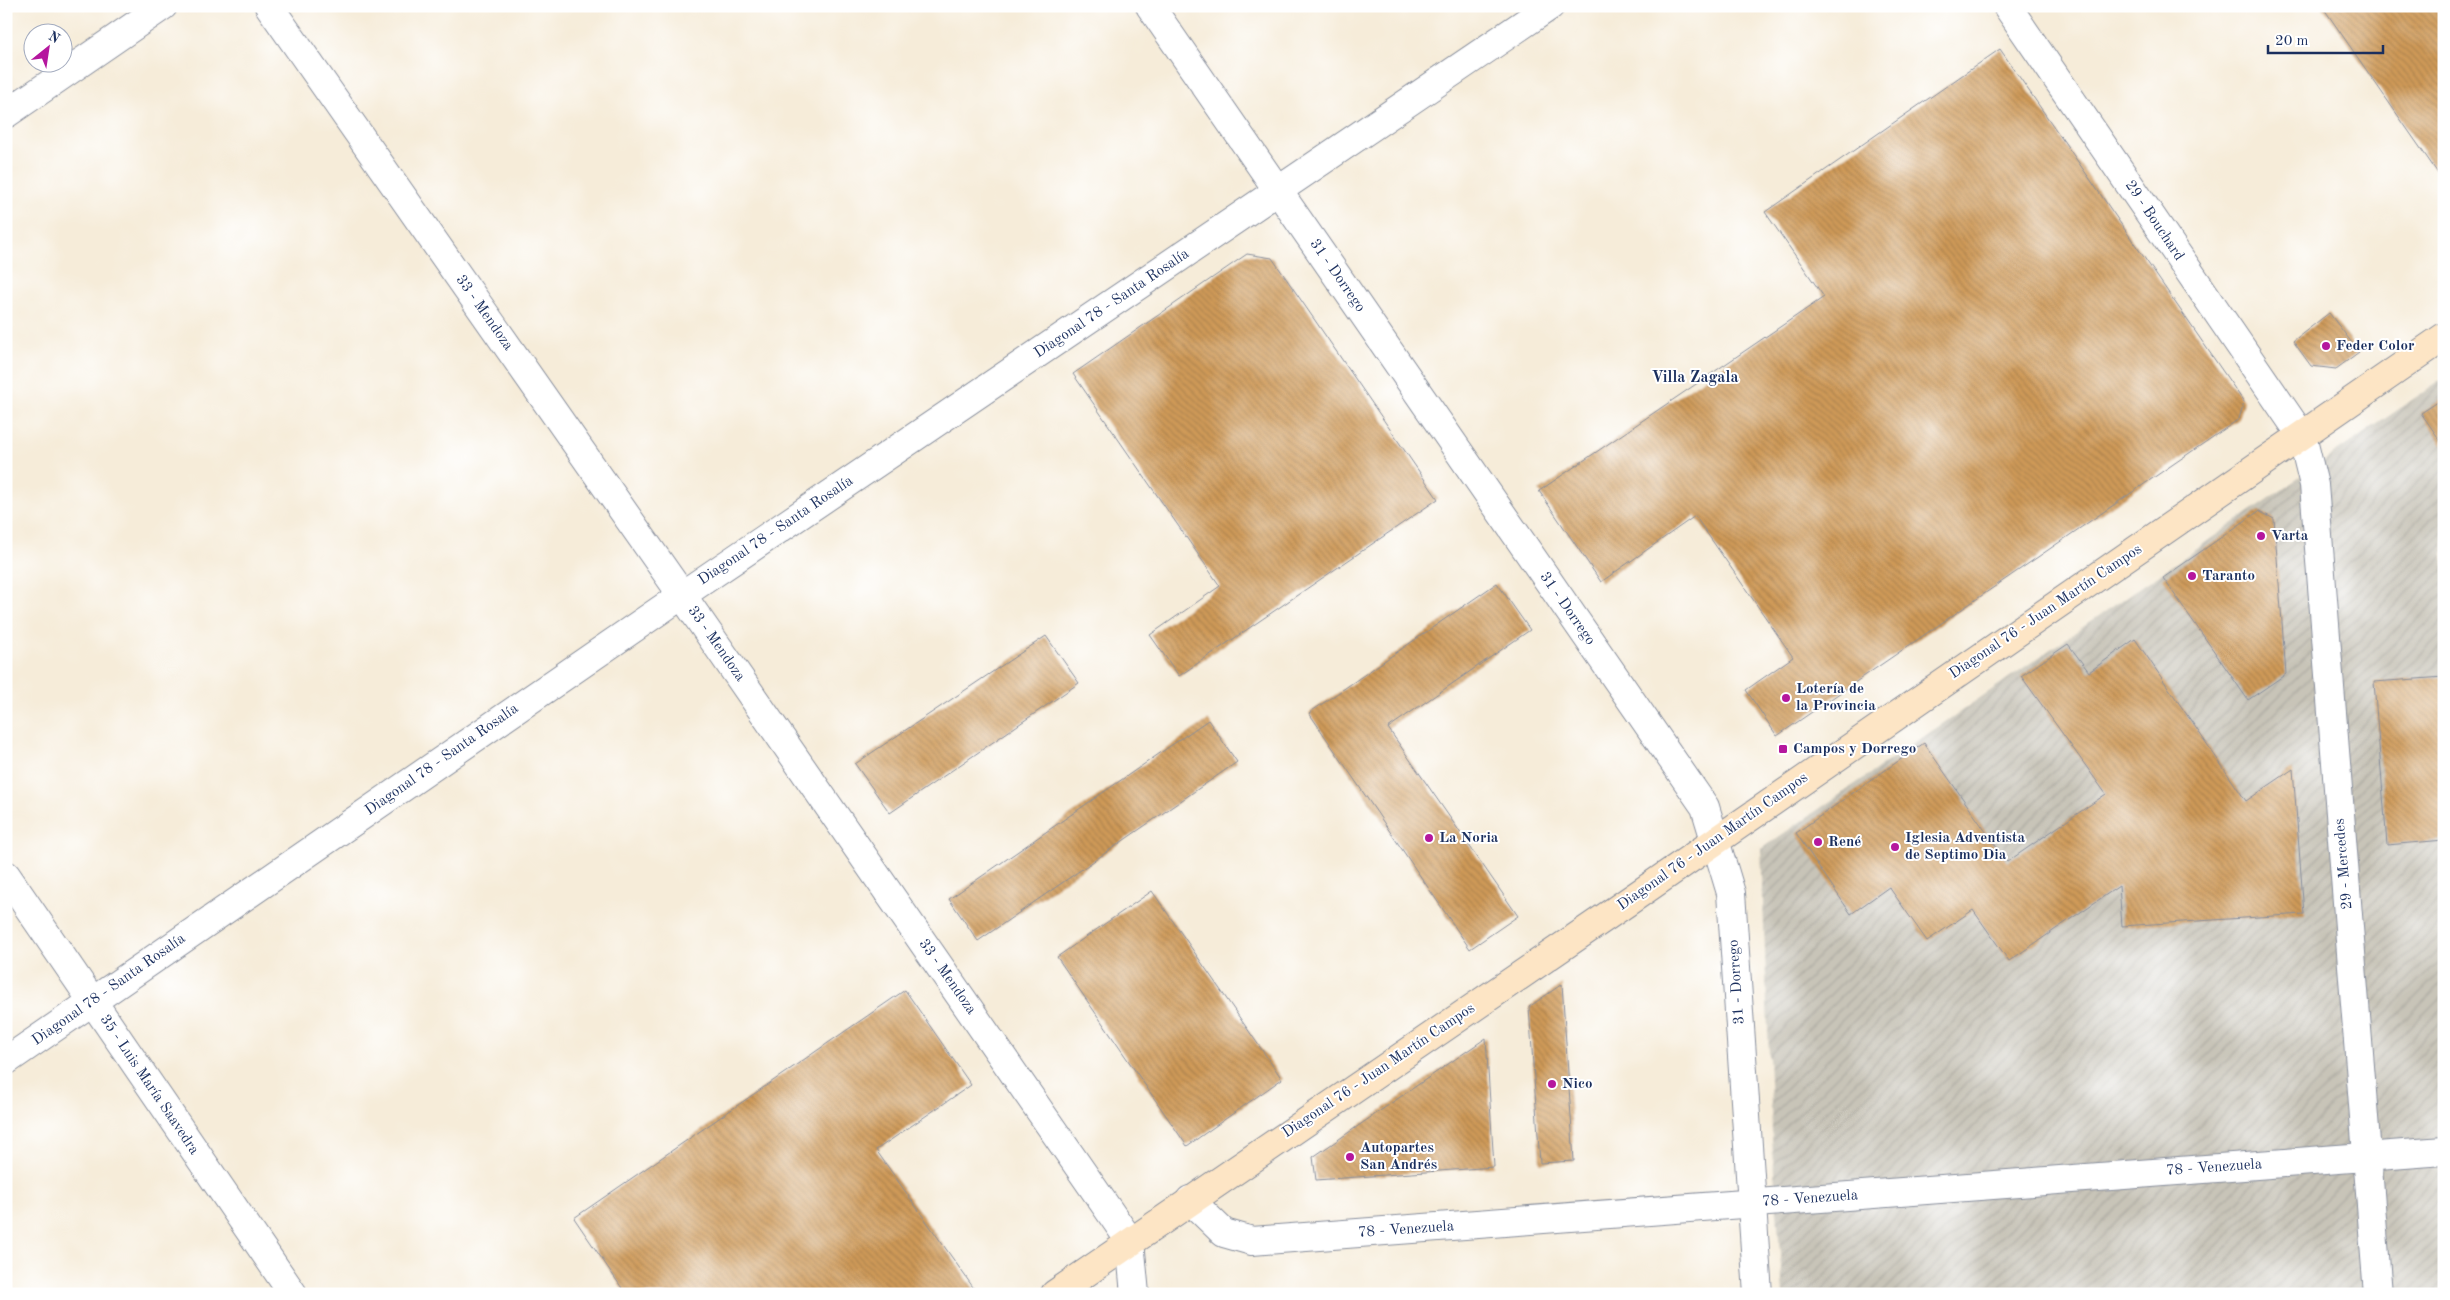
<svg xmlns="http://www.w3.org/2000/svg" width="2450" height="1300" viewBox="0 0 2450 1300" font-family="'Old Standard TT',serif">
  <defs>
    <pattern id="industrial-furrows" width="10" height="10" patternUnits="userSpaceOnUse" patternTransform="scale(1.25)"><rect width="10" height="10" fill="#c8c4b8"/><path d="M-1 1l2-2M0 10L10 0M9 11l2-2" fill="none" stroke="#aba9a1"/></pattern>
    <pattern id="building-back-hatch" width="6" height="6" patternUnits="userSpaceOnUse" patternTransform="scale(1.25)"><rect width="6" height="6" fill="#cf9a58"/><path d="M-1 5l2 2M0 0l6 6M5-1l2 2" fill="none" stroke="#a77e4c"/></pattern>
  </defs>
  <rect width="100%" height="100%" fill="#fff"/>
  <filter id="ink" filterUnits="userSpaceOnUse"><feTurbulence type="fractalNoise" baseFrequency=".02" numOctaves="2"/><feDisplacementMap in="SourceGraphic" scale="10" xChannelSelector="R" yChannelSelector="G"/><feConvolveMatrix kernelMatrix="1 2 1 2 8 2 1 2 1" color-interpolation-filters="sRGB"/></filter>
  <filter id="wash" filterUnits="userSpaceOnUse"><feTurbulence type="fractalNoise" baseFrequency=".0096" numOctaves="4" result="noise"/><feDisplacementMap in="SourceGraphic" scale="20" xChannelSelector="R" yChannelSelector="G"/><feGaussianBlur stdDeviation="1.12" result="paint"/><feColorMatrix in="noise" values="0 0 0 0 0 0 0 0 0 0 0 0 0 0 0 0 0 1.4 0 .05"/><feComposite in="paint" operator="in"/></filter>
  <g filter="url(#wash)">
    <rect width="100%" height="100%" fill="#f6ecd9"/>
    <polygon fill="url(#industrial-furrows)" points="2444,378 2444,1294 1783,1294 1773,1158 1761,849"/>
    <g id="blocks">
      <g fill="url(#building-back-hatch)">
        <polygon points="2322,6 2444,6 2444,182"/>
        <polygon points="2000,49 2244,402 2239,419 1777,736 1746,690 1793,657 1695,516 1601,582 1539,491 1824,297 1765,212"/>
        <polygon points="1247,254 1272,258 1438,499 1179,676 1150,635 1220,586 1073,374"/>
        <polygon points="2329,313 2359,352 2336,369 2311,366 2293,341"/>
        <polygon points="2444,398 2444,446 2421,413"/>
        <polygon points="2259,511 2274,519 2286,674 2248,700 2163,578"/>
        <polygon points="1497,583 1530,630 1388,728 1518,916 1470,949 1309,713"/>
        <polygon points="1046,636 1079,683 890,813 855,764"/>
        <polygon points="2135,639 2246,801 2293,769 2304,914 2122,926 2119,886 2009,961 1973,910 1927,941 1889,887 1851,914 1796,833 1924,743 2007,862 2106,794 2021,676 2068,644 2089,672"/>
        <polygon points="2444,677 2444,840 2387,845 2374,682"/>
        <polygon points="1208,720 1237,762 978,941 949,899"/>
        <polygon points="1152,891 1282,1079 1187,1146 1057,957"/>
        <polygon points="1562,984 1574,1161 1540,1163 1529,1007"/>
        <polygon points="905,990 971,1085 876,1150 975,1290 970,1294 626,1294 574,1218"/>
        <polygon points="1486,1038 1494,1167 1316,1180 1313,1157"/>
      </g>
    </g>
  </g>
  <g filter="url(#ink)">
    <use href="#blocks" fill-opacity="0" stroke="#888e9c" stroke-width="1"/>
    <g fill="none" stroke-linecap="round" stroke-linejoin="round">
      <g stroke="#888e9c" stroke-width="30">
        <g id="minor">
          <polyline points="269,6 682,595 1130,1241"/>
          <polyline points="1150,6 1705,807 1731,893 1758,1294"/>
          <polyline points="2007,6 2302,436 2314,485 2378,1294"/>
          <polyline points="6,114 163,6"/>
          <polyline points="6,875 293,1294"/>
          <polyline points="6,1061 682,595 1550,6"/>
          <polyline points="1190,1200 1224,1233 1252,1241 2444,1151"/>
        </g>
      </g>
      <g stroke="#888e9c" stroke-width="30">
        <polyline id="tertiary" points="1130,1241 1135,1294"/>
      </g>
      <g stroke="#888e9c" stroke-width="30">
        <polyline id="secondary" points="1055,1294 1626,903 2444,337"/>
      </g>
      <use href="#minor" stroke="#fff" stroke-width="28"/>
      <use href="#tertiary" stroke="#fff" stroke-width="28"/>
      <use href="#secondary" stroke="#fde5c5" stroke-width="28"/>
    </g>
  </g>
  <g fill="#b5179e" stroke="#fff" stroke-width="2">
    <circle cx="2326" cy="346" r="5"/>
    <circle cx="2261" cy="536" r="5"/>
    <circle cx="2192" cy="576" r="5"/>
    <circle cx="1786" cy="698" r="5"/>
    <rect x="1778" y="744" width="10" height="10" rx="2.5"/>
    <circle cx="1429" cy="838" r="5"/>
    <circle cx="1818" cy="842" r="5"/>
    <circle cx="1895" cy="847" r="5"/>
    <circle cx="1552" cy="1084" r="5"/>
    <circle cx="1350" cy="1157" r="5"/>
  </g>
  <g text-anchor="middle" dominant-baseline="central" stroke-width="4" stroke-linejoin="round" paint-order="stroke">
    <g font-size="15" fill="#1b2f5e" stroke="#fff">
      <text transform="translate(2154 221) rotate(56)">29 - Bouchard</text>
      <text transform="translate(1337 276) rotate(55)">31 - Dorrego</text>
      <text transform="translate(1112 304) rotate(-34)">Diagonal 78 - Santa Rosalía</text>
      <text transform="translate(484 313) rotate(55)">33 - Mendoza</text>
      <text transform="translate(776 531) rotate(-34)">Diagonal 78 - Santa Rosalía</text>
      <text transform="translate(1567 609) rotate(55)">31 - Dorrego</text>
      <text transform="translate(2046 612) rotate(-34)">Diagonal 76 - Juan Martín Campos</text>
      <text transform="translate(716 644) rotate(55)">33 - Mendoza</text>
      <text transform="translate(442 760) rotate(-35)">Diagonal 78 - Santa Rosalía</text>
      <text transform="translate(1713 842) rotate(-35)">Diagonal 76 - Juan Martín Campos</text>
      <text transform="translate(2344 864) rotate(-95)">29 - Mercedes</text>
      <text transform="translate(947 977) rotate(55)">33 - Mendoza</text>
      <text transform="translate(1737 982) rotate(-94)">31 - Dorrego</text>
      <text transform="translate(109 990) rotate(-35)">Diagonal 78 - Santa Rosalía</text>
      <text transform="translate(1379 1071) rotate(-34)">Diagonal 76 - Juan Martín Campos</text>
      <text transform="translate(149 1085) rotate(56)">35 - Luis María Saavedra</text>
      <text transform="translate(2214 1168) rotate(-4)">78 - Venezuela</text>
      <text transform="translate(1810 1199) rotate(-4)">78 - Venezuela</text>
      <text transform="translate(1406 1230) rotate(-4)">78 - Venezuela</text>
    </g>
    <g font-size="15" font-weight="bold" fill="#1b2f5e" stroke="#fff" text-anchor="start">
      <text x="2336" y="346">Feder Color</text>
      <text x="2271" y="536">Varta</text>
      <text x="2202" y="576">Taranto</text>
      <text x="1796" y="689">Lotería de<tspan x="1796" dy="17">la Provincia</tspan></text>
      <text x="1793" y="749">Campos y Dorrego</text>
      <text x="1439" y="838">La Noria</text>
      <text x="1905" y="838">Iglesia Adventista<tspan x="1905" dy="17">de Septimo Dia</tspan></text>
      <text x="1828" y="842">René</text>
      <text x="1562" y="1084">Nico</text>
      <text x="1360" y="1148">Autopartes<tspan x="1360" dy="17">San Andrés</tspan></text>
    </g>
    <g font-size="16" font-weight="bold" fill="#1b2f5e" stroke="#fff">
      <text x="1695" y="378">Villa Zagala</text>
    </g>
  </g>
  <rect width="2450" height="1300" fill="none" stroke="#fff" stroke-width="25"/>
  <g transform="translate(48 48) rotate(30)"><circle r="24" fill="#ffffff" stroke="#a4acbf"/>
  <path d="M0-4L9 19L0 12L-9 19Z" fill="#b5179e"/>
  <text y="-8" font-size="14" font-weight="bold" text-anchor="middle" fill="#1b2f5e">N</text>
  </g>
  <path d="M2268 45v8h115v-8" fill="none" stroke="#1b2f5e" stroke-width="2.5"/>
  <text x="2275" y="45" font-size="15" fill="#1b2f5e" stroke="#ffffff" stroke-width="4" paint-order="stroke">20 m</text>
</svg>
